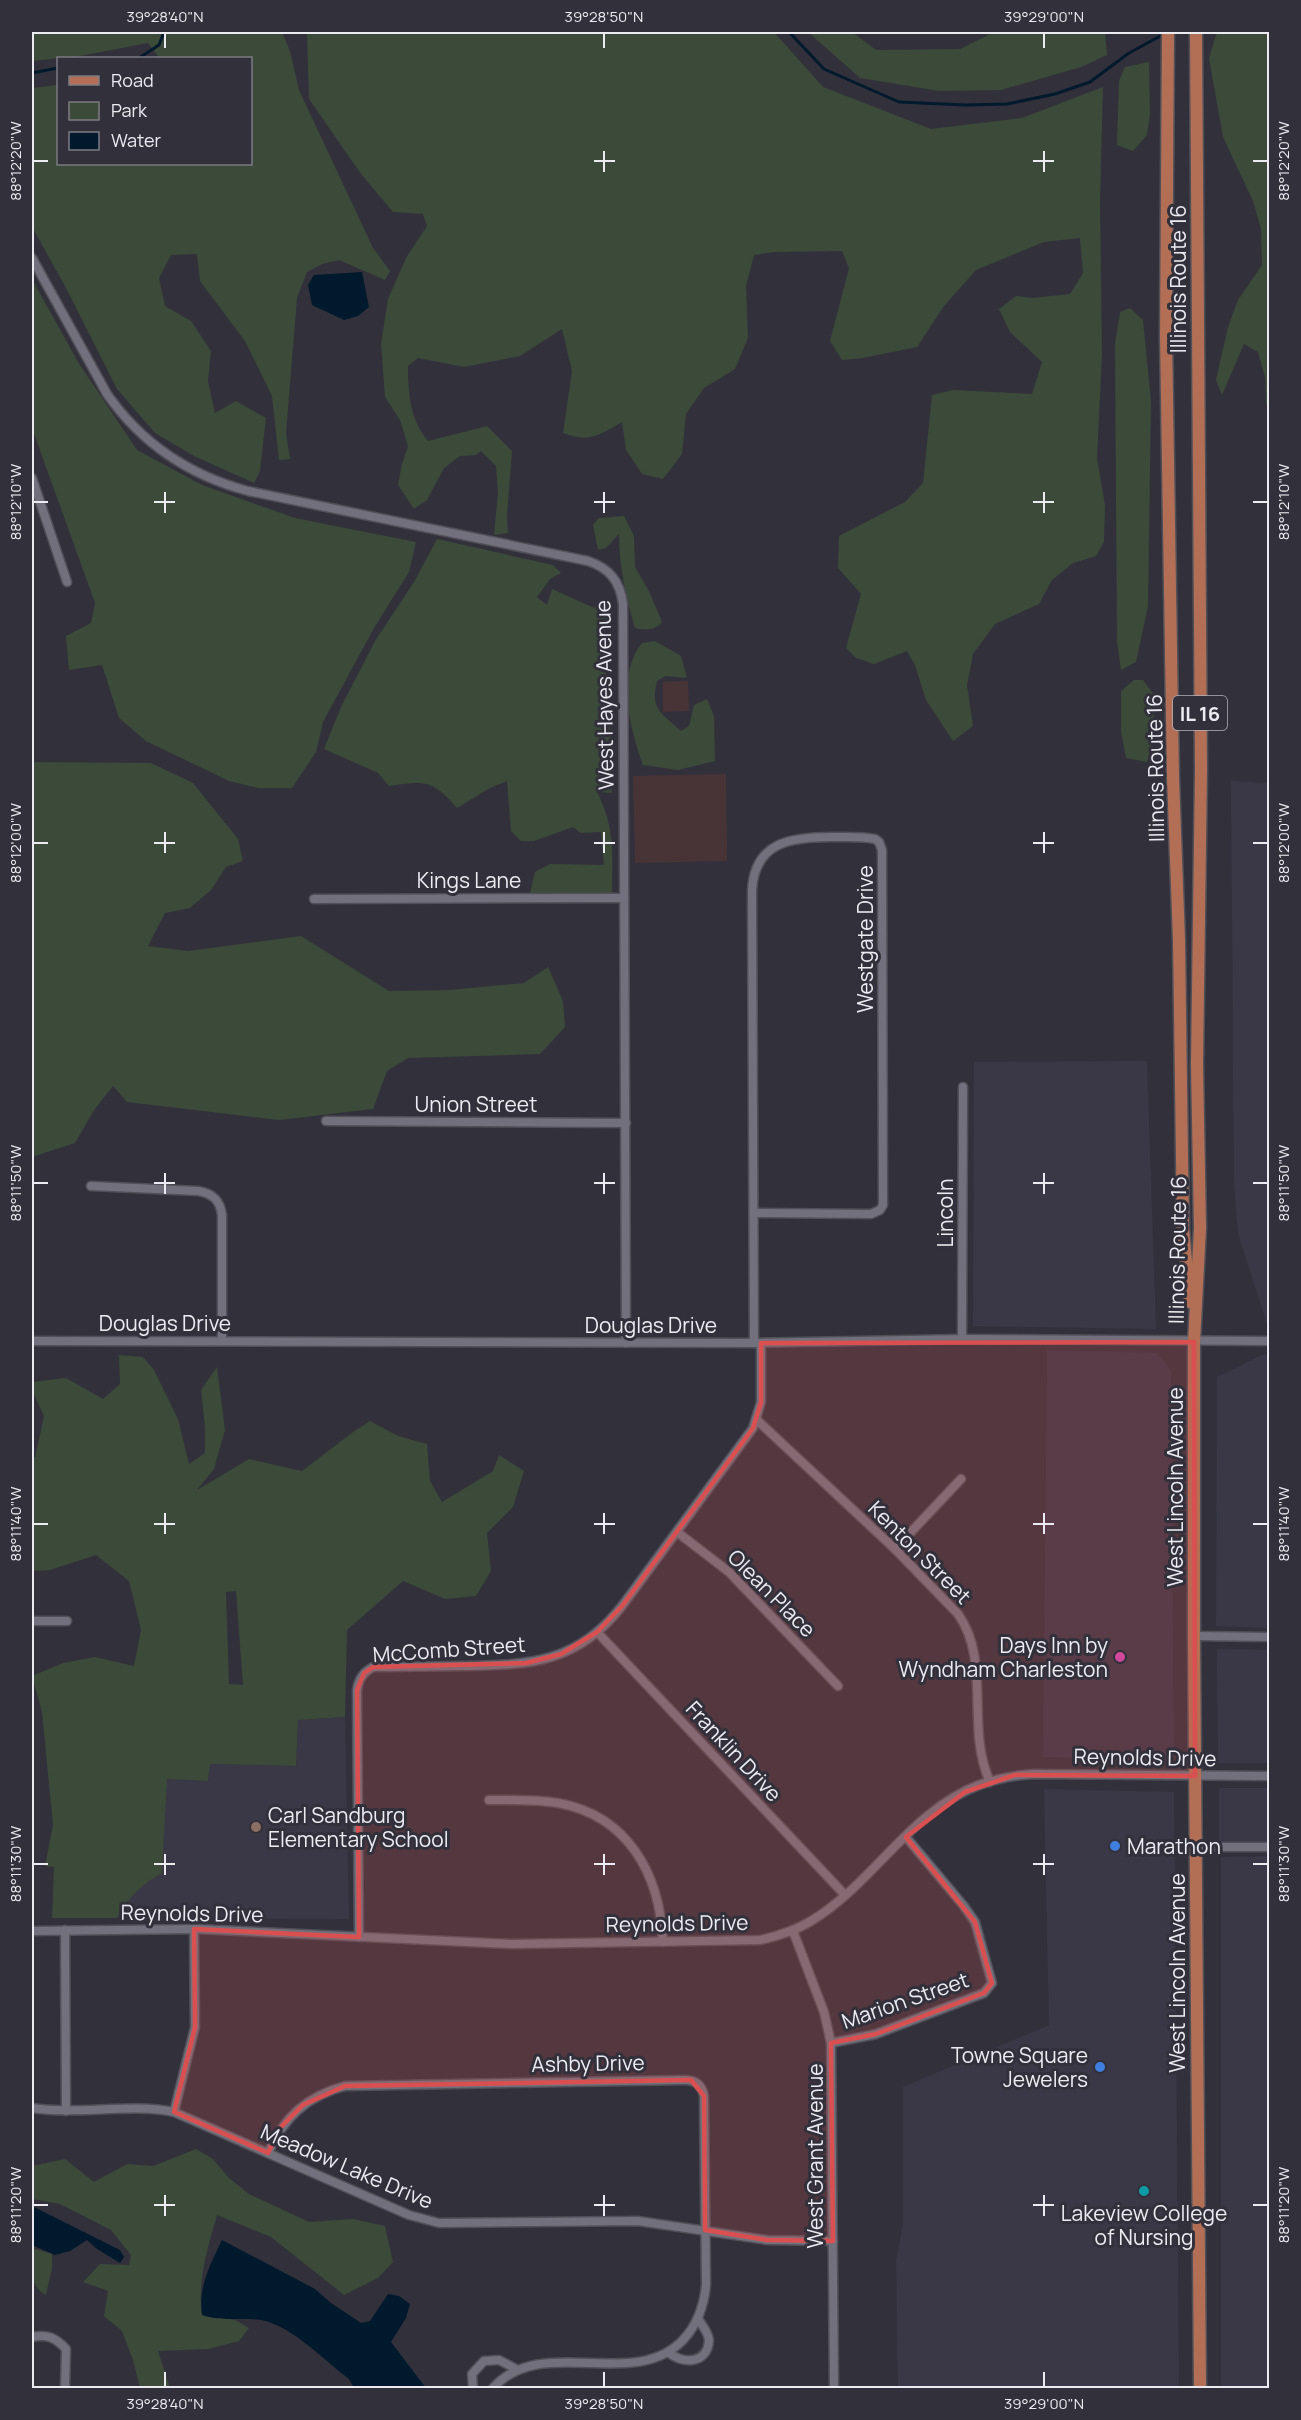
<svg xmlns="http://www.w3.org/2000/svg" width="1301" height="2420" viewBox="0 0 1301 2420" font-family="Manrope,sans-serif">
  <rect width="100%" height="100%" fill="#32313b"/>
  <g fill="#3a3747">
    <polygon points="1231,781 1269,783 1269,1329 1238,1234 1234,1182"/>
    <polygon points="1147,1061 1156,1329 973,1326 974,1062"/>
    <polygon points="1047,1350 1157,1353 1171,1370 1174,1758 1152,1760 1043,1757"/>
    <polygon points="1262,1355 1270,1355 1269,1628 1216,1626 1217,1377"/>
    <polygon points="1217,1649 1269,1650 1269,1763 1218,1763"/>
    <polygon points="345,1717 349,1919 117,1918 127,1900 144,1883 162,1872 166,1778 208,1781 209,1764 296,1766 298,1720"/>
    <rect x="1219" y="1788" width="50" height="54"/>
    <polygon points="1044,1789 1174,1792 1179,2388 898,2388 896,2260 903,2225 903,2087 1049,2025"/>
    <polygon points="1269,1856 1269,2388 1221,2388 1221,1857"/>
  </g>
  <g fill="#483337">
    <polygon points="688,681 689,711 663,712 663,682"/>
    <polygon points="726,774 727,861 635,863 633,776"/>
  </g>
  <g fill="#3b4a39" fill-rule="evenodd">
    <polygon points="32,32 282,32 290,51 299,90 373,248 390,271 385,280 339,260 322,264 307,272 297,298 286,433 290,459 279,460 272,396 245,341 200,281 197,254 171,255 159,278 165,306 191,321 211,351 208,381 215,413 236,401 266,418 260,471 254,483 194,456 155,433 117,389 65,286 32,227 32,88 58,85 58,164 250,164 250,58 154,58 158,56 148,43 80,56 32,61"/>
    <path d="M307,32H774L823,87L931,129L1022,118L1103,87L1100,201L1102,354L1097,458L1105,505L1104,542L1096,556L1073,563L1052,580L1039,604L995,624L973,654L967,685L973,726L953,741L926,700L915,665L907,651L874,664L856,658L846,648L861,594L838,568L839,536L905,502L923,483L932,395L953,390L1032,394L1042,362L1010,332L999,309L1016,296L1033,298L1070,294L1083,273L1080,238L1044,242L976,270L944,306L917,347L863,358L842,360L830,341L849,268L842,251L775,252L754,255L746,286L748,338L735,369L704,388L686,414L682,454L663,479L642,474L626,450L622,422C600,435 589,443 563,433L572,371L562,329L520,356L464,367L418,358L408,366C408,394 410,419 428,441L487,426L512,451L507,516L508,533L494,535L498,493L496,466L481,451L476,455L460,456L444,468L427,500L414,509L398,485L402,464L408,446L400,420L385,397L381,344L388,299L406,258L427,226L423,214L393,212L361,174L309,99Z"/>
    <polygon points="808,32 852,32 876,50 960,49 994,32 1105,32 1107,55 1081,67 1001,90 939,91 860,78"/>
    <polygon points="1217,32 1269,32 1269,412 1266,403 1265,377 1258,352 1244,344 1222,395 1216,380 1228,327 1238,300 1262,265 1261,229 1253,201 1223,137 1209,58"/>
    <polygon points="1149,62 1150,114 1147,135 1133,151 1117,145 1119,81 1125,67"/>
    <polygon points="32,279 78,362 137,450 202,485 295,518 416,542 409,572 374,628 323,722 316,752 292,788 258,788 229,781 146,741 119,718 102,665 69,670 66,636 91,623 95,603 32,428"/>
    <polygon points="1130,308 1143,320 1151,401 1148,606 1136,662 1121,670 1117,641 1115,344 1120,312"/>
    <path d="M624,516L634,536L635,567L649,591L662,622C656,631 644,630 635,628C626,598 619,566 619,534L606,548L598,550L593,525L599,518Z"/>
    <path d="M437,539L553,565L561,573L550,579L537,597L547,605L552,589L592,607L607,609L603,655L609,688L612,793L597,792C616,829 612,856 612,895L530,893L535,872L550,864L604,865L601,832L581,833L573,827L534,841H521L511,831L507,781L488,789L457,808C432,779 425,781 389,786L378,773L324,749L341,707L375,641L414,582Z"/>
    <path d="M655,641L681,656L687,678L665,676L657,681C650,709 661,713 681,731L689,726L694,705L707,699L714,716L715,761L678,770L643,765C630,730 616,674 642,643Z"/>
    <polygon points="1134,680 1143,680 1154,695 1154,738 1147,762 1126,758 1121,731 1121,691"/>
    <polygon points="32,762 151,763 193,783 238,839 243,861 226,867 211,890 190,908 165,913 148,946 188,951 301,936 389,991 450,990 524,983 548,967 563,1001 565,1027 540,1054 408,1058 387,1071 373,1109 279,1120 127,1102 113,1086 94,1110 75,1143 32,1157"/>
    <path d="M119,1355L143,1357L154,1370L178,1419L189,1464L205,1453V1427L201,1390L217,1367L225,1430L214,1469L197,1490L249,1459L302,1471L353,1432L370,1421L398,1436L427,1444L430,1481L442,1502L493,1471L499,1455L524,1471L513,1507L487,1533L491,1571L476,1596L445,1599L403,1581L347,1630L345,1717L298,1720L296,1766L210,1764L208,1781L167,1779L162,1873C141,1885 129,1897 117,1918H52L54,1867L45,1866L53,1825L42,1712L32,1676L63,1663L95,1657L134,1666L141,1630L129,1581L96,1555L50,1570L32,1571V1458L35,1457L44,1416L32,1390V1382L66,1378L103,1399L120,1384ZM236,1591L243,1685L229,1684L226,1592Z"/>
    <path d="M196,2149L213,2159L228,2177L249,2194L309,2222L353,2219L385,2226L393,2262L378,2278L344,2295L271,2237L217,2215C208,2247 197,2281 202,2314L235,2320L249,2328L239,2341L208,2349L158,2351L170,2388H140L133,2360L122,2331L104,2316L108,2291L83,2282L100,2264L129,2265L131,2255L111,2230L60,2204L32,2199V2166L65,2159L94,2182L127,2164L153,2166Z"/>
    <path d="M32,2248L52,2254V2268L46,2295C28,2286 31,2266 32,2248Z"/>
  </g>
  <g fill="#00192d">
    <polygon points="362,272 369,307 358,316 344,320 312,305 308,285 314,275"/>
    <polygon points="32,2206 120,2250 124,2257 120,2263 97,2249 87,2240 70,2251 55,2255 32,2245"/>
    <path d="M222,2240L315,2289L331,2303L361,2323L370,2321L388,2294L399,2296L410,2304L406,2318L391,2342L426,2388H354L349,2379C322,2359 294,2327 261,2320C241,2317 221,2322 202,2315C198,2287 210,2265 222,2240Z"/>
  </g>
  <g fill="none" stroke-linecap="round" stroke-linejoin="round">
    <g stroke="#00192d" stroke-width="3">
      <polyline points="789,32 824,69 899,102 965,105 1007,104 1055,94 1090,82 1129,53 1164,34"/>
      <polyline points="139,58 159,45 164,32"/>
      <polyline points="32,73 58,68"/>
    </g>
    <g stroke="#514f58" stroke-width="11">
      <g id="street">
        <path d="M32,258L107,394C142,444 188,475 248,491L588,561C609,568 620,581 623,604L626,1343"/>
        <polyline points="32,478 67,582"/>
        <polyline points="314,899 624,898"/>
        <polyline points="326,1121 626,1123"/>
        <path d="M91,1186L198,1191C212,1193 220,1200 222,1215V1341"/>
        <path d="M754,1213L871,1214L880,1210L883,1205L882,850L879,842L875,839C861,836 846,837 832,837C792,837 755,841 752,890L754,1343"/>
        <polyline points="962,1339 963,1087"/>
        <polyline points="32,1341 754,1343 962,1339 1270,1341"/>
        <path d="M757,1420L895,1549L958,1614C992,1662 965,1727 990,1782"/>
        <polyline points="677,1532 729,1572 838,1686"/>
        <polyline points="895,1549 961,1479"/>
        <polyline points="32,1621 67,1621"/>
        <polyline points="597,1632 845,1895"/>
        <polyline points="1194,1636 1270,1637"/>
        <path d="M489,1800C512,1800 535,1799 558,1803C629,1816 660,1875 663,1942"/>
        <polyline points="1196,1847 1270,1847"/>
        <polyline points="65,1930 66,2111"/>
        <path d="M32,1931L197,1929L512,1944L760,1940C778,1936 795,1931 811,1921C873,1884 910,1811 979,1785C996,1779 1015,1775 1033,1774L1270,1776"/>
        <polyline points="793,1931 824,2012 831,2043 834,2388"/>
        <path d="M359,1937L357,1690C359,1678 363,1673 373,1667C404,1667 435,1666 466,1666C532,1665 578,1662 622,1606L753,1428L761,1402V1343"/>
        <polyline points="831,2043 876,2034 984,1993 992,1983 975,1922 963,1905 906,1837"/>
        <path d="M32,2108C77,2115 131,2103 174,2112L409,2215L439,2223L638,2221L767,2240L833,2241"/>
        <polyline points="174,2112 195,2027 194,1929"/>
        <path d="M268,2153C284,2117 307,2096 345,2086L685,2080C695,2080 702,2085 704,2096L706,2285C704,2306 698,2324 683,2340C633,2392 542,2333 493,2388"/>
        <path d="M32,2337C47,2334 55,2337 66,2349L65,2388"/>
        <path d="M668,2352C681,2364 707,2365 709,2341C709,2333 702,2325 698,2319"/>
        <polyline points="473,2388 472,2374 484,2361 499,2360 518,2370"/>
      </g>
    </g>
    <g stroke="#514f58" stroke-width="15">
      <g id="primary">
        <polyline points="1168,32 1166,335 1173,778 1179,940 1183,1229 1190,1302"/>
        <polyline points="1196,32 1201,769 1197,1065 1200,1228 1194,1342 1194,1636 1200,2388"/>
      </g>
    </g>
    <use href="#street" stroke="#72707c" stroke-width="8"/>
    <use href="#primary" stroke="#b26f55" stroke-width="12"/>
  </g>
  <path fill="#da4f50" fill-opacity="0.2" stroke="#da4f50" stroke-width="4.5" stroke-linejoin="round" d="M1194,1342L1195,1776L1015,1775L965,1792L906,1837L975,1922L992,1983L984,1993L876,2034L831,2043L833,2241L767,2240L705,2230L704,2096L691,2080L345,2086L303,2105L281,2127L268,2153L174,2112L195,2027L194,1929L359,1937L357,1690L364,1673L373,1667L526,1663L561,1654L597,1632L622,1606L753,1428L761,1402V1343Z"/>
  <path fill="none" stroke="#ecebf2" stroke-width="2" d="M165,33V48M604,33V48M1044,33V48M604,151V172M1044,151V172M33,161H48M594,161H615M1033,161H1054M1253,161H1268M165,492V513M604,492V513M1044,492V513M33,502H48M154,502H175M594,502H615M1033,502H1054M1253,502H1268M165,832V853M604,832V853M1044,832V853M33,843H48M154,843H175M594,843H615M1033,843H1054M1253,843H1268M165,1173V1194M604,1173V1194M1044,1173V1194M33,1183H48M154,1183H175M594,1183H615M1033,1183H1054M1253,1183H1268M165,1513V1534M604,1513V1534M1044,1513V1534M33,1524H48M154,1524H175M594,1524H615M1033,1524H1054M1253,1524H1268M165,1854V1875M604,1854V1875M1044,1854V1875M33,1864H48M154,1864H175M594,1864H615M1033,1864H1054M1253,1864H1268M165,2195V2216M604,2195V2216M1044,2195V2216M33,2205H48M154,2205H175M594,2205H615M1033,2205H1054M1253,2205H1268M165,2372V2387M604,2372V2387M1044,2372V2387"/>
  <circle fill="#d1479c" stroke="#32313b" stroke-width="2" cx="1120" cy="1657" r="6"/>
  <circle fill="#8d6e63" stroke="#32313b" stroke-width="2" cx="256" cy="1827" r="6"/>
  <g fill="#3f7fe0" stroke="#32313b" stroke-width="2">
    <circle cx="1115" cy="1846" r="6"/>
    <circle cx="1100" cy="2067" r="6"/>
  </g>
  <circle fill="#0f9aa8" stroke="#32313b" stroke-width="2" cx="1144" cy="2191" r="6"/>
  <g text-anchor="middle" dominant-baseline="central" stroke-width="6" stroke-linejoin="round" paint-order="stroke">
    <rect fill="#32313b" stroke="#b4b3bb" stroke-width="1.5" x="1173" y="696" width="54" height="34" rx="4.5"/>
    <g font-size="20" font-weight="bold" fill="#ecebf2">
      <text x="1200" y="713">IL 16</text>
    </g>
    <g font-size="21" fill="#ecebf2" stroke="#32313b">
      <text transform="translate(1178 279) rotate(-90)">Illinois Route 16</text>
      <text transform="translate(604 695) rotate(-91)">West Hayes Avenue</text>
      <text transform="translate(1155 768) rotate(-91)">Illinois Route 16</text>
      <text x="469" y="880">Kings Lane</text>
      <text transform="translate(865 939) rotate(-90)">Westgate Drive</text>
      <text x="476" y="1104">Union Street</text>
      <text transform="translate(945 1213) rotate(-90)">Lincoln</text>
      <text transform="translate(1177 1250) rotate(-89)">Illinois Route 16</text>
      <text x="165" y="1323">Douglas Drive</text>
      <text x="651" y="1325">Douglas Drive</text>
      <text transform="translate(1175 1487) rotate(-90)">West Lincoln Avenue</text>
      <text transform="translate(920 1552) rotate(45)">Kenton Street</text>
      <text transform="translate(772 1593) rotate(45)">Olean Place</text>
      <text transform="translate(449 1649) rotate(-4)">McComb Street</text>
      <text transform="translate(734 1751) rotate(47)">Franklin Drive</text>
      <text transform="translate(1145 1757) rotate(1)">Reynolds Drive</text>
      <text transform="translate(192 1913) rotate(1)">Reynolds Drive</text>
      <text transform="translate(677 1923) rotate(-1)">Reynolds Drive</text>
      <text transform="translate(1177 1973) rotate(-90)">West Lincoln Avenue</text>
      <text transform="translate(905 2000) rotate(-19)">Marion Street</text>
      <text transform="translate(588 2063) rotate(-1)">Ashby Drive</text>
      <text transform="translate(815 2156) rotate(-90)">West Grant Avenue</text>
      <text transform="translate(347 2166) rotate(23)">Meadow Lake Drive</text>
    </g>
    <g font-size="21" fill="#ecebf2" stroke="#32313b" text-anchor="end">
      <text x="1108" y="1645">Days Inn by<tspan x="1108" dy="24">Wyndham Charleston</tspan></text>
      <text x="268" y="1815" text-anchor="start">Carl Sandburg<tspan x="268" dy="24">Elementary School</tspan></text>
      <text x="1127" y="1846" text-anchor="start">Marathon</text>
      <text x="1088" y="2055">Towne Square<tspan x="1088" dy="24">Jewelers</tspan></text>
      <text x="1144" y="2213" text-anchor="middle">Lakeview College<tspan x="1144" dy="24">of Nursing</tspan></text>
    </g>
  </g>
  <rect width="1301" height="2420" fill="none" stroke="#32313b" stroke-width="66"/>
  <rect x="57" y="57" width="195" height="108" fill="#32313b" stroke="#7c7b84" stroke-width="1.5"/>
  <rect x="69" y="76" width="30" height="9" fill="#b26f55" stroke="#7c7b84" stroke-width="1.5"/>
  <text x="111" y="87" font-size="18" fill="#ecebf2">Road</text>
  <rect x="69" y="102" width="30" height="18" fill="#3b4a39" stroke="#7c7b84" stroke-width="1.5"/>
  <text x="111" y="117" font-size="18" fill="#ecebf2">Park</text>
  <rect x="69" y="132" width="30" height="18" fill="#00192d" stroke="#7c7b84" stroke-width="1.5"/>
  <text x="111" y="147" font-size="18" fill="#ecebf2">Water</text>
  <rect x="33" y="33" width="1235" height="2354" fill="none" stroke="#ecebf2" stroke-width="2"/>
  <g font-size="15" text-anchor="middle" fill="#ecebf2">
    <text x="165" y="22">39°28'40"N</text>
    <text x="604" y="22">39°28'50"N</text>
    <text x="1044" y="22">39°29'00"N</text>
    <text transform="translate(1284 161) rotate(-90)" y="5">88°12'20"W</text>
    <text transform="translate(16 161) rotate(-90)" y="5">88°12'20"W</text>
    <text transform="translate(16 502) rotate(-90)" y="5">88°12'10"W</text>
    <text transform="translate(1284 502) rotate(-90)" y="5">88°12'10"W</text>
    <text transform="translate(1284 843) rotate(-90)" y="5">88°12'00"W</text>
    <text transform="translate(16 843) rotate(-90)" y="5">88°12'00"W</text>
    <text transform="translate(1284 1183) rotate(-90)" y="5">88°11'50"W</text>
    <text transform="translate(16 1183) rotate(-90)" y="5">88°11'50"W</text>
    <text transform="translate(1284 1524) rotate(-90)" y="5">88°11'40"W</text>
    <text transform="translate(16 1524) rotate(-90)" y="5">88°11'40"W</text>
    <text transform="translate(16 1864) rotate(-90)" y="5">88°11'30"W</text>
    <text transform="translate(1284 1864) rotate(-90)" y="5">88°11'30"W</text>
    <text transform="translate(16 2205) rotate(-90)" y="5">88°11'20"W</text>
    <text transform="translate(1284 2205) rotate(-90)" y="5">88°11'20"W</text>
    <text x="165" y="2409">39°28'40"N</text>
    <text x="604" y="2409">39°28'50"N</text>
    <text x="1044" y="2409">39°29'00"N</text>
  </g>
</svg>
